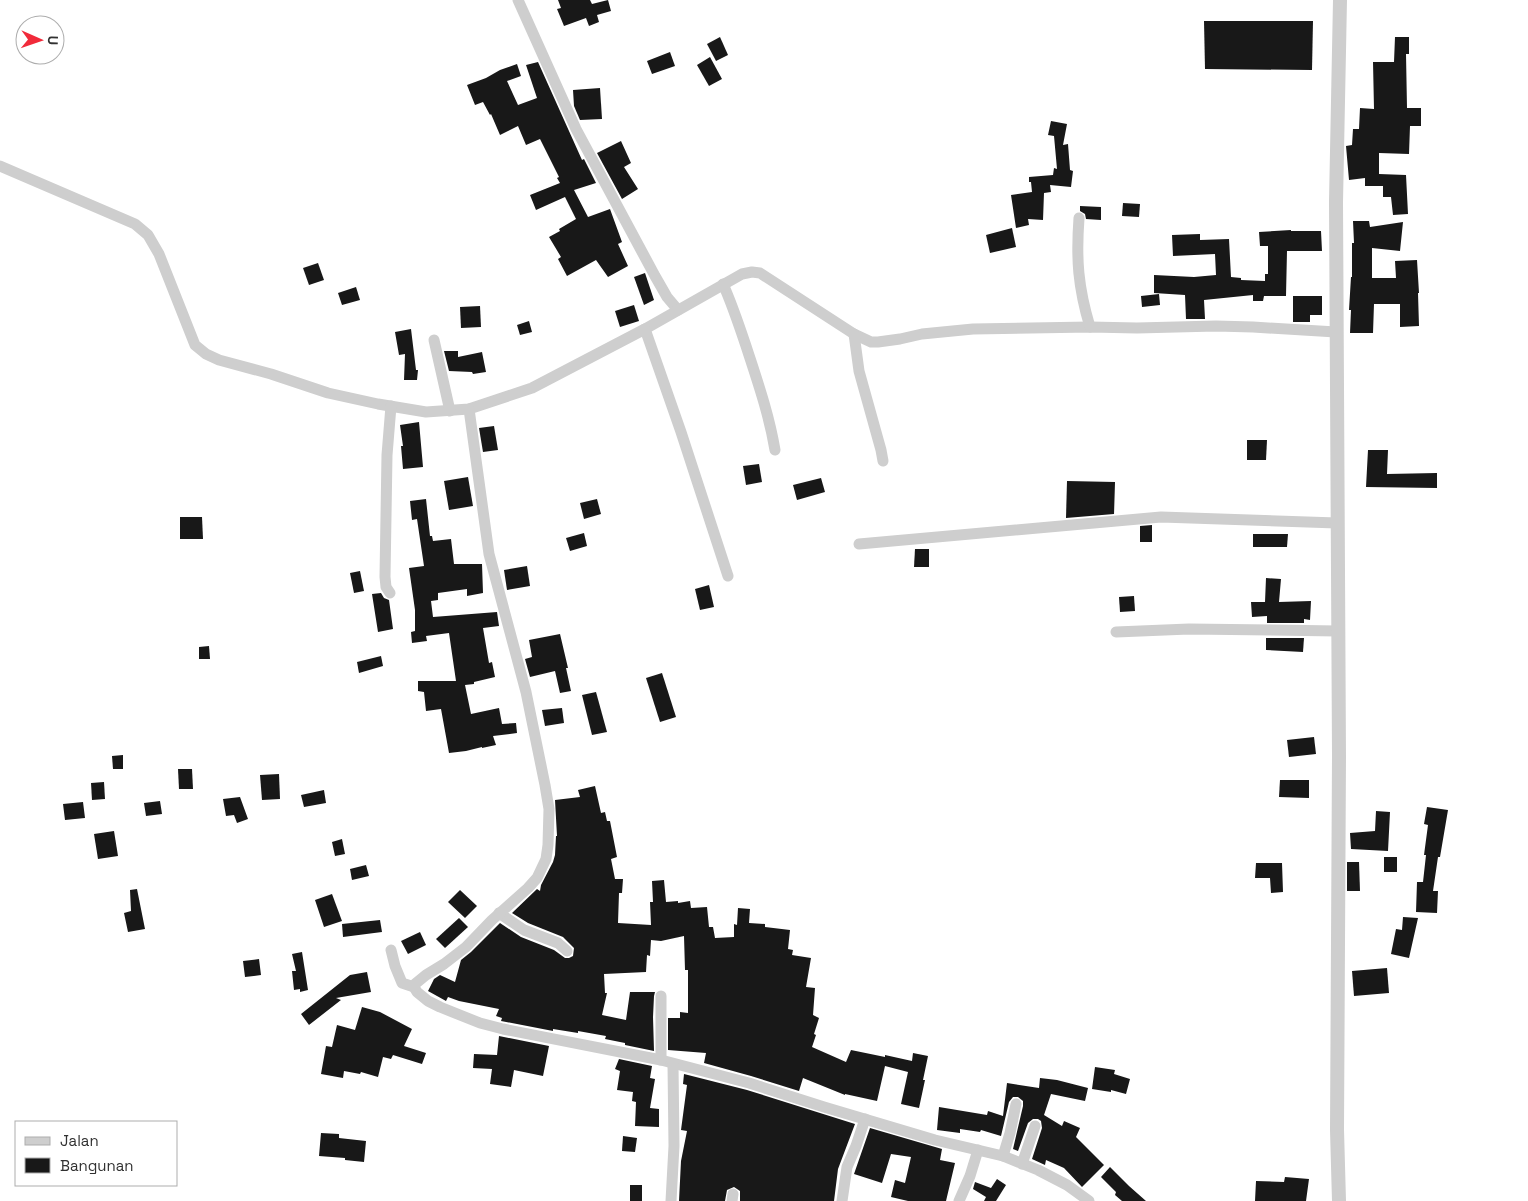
<svg xmlns="http://www.w3.org/2000/svg" width="1528" height="1201" viewBox="0 0 1528 1201" font-family="'Space Grotesk',sans-serif">
  <rect width="100%" height="100%" fill="#fff"/>
  <g fill="#181818">
    <polygon points="558,0 590,0 592,4 608,0 611,11 597,15 599,22 589,26 586,18 564,26 557,9 561,8"/>
    <polygon points="1204,21 1313,21 1312,70 1205,69"/>
    <polygon points="720,37 728,55 716,61 707,44"/>
    <polygon points="1395,37 1409,37 1409,54 1406,54 1407,108 1421,108 1421,126 1410,126 1409,154 1379,153 1379,174 1406,175 1408,214 1393,215 1391,197 1383,197 1383,186 1365,186 1365,178 1349,180 1346,146 1352,145 1353,129 1359,129 1360,108 1374,109 1373,62 1394,62"/>
    <polygon points="670,52 675,66 652,74 647,61"/>
    <polygon points="710,57 722,79 709,86 697,65"/>
    <polygon points="538,62 582,160 584,159 596,183 574,190 588,217 610,209 622,242 618,244 628,266 608,277 596,260 567,276 558,259 561,257 549,237 560,231 559,229 576,219 565,197 536,210 530,195 560,183 557,178 559,177 540,139 526,145 518,126 500,135 491,114 490,115 483,102 475,105 467,85 486,78 500,70 517,64 521,76 507,81 518,105 537,98 526,65"/>
    <polygon points="600,88 602,119 580,120 574,106 573,90"/>
    <polygon points="1051,121 1067,124 1063,145 1068,144 1070,170 1073,171 1071,187 1050,185 1051,192 1044,193 1043,220 1028,219 1029,225 1016,228 1011,195 1032,192 1031,182 1029,182 1029,177 1053,175 1054,168 1057,169 1054,136 1048,135"/>
    <polygon points="621,141 631,163 624,167 638,189 622,199 597,153"/>
    <polygon points="1123,203 1140,204 1139,217 1122,216"/>
    <polygon points="1080,206 1101,207 1101,220 1086,219 1085,214 1080,211"/>
    <polygon points="1353,221 1369,221 1370,227 1403,222 1400,251 1372,248 1372,278 1396,278 1395,261 1417,260 1419,293 1418,293 1419,326 1400,327 1400,304 1374,304 1373,333 1350,333 1351,310 1349,310 1351,277 1352,277 1352,243 1354,243"/>
    <polygon points="1012,228 1016,247 990,253 986,235"/>
    <polygon points="1291,230 1291,231 1321,231 1322,251 1287,251 1286,296 1264,296 1263,301 1253,301 1253,295 1204,300 1205,319 1186,319 1185,295 1154,293 1154,275 1194,277 1216,275 1215,254 1173,256 1172,235 1200,234 1200,240 1229,239 1231,277 1241,278 1241,280 1265,281 1265,274 1268,274 1268,246 1260,246 1259,232"/>
    <polygon points="318,263 324,280 309,285 303,268"/>
    <polygon points="645,273 654,300 644,305 634,277"/>
    <polygon points="356,287 360,300 342,305 338,293"/>
    <polygon points="1159,294 1160,305 1142,307 1141,296"/>
    <polygon points="1293,296 1322,296 1322,315 1310,315 1310,322 1293,322"/>
    <polygon points="634,305 639,321 620,327 615,311"/>
    <polygon points="480,306 481,327 461,328 460,307"/>
    <polygon points="529,321 532,332 520,335 517,325"/>
    <polygon points="411,329 416,370 418,370 417,380 404,380 405,354 399,355 395,332"/>
    <polygon points="444,351 458,351 458,357 482,352 486,372 473,374 472,372 449,371"/>
    <polygon points="419,422 423,467 403,469 401,446 403,446 400,425"/>
    <polygon points="494,426 498,450 483,452 479,428"/>
    <polygon points="1247,440 1267,440 1266,460 1247,460"/>
    <polygon points="1368,450 1388,450 1387,474 1437,473 1437,488 1366,487"/>
    <polygon points="759,464 762,482 746,485 743,466"/>
    <polygon points="468,477 473,506 449,510 444,481"/>
    <polygon points="821,478 825,492 797,500 793,485"/>
    <polygon points="1067,481 1115,482 1114,514 1066,518"/>
    <polygon points="426,499 430,536 432,536 433,541 451,539 454,564 482,564 483,593 467,596 467,589 438,593 438,600 431,601 433,617 497,612 499,626 483,628 489,663 492,662 495,677 474,682 474,684 465,685 471,714 499,708 502,724 516,723 517,733 493,736 496,745 482,748 482,747 466,751 449,753 441,709 426,711 424,692 418,691 418,681 456,681 449,633 426,636 427,641 412,643 411,632 415,631 415,610 409,568 424,566 417,519 412,520 410,501"/>
    <polygon points="597,499 601,514 584,519 580,503"/>
    <polygon points="180,517 202,517 203,539 180,539"/>
    <polygon points="1152,525 1152,542 1140,542 1140,526"/>
    <polygon points="584,533 587,546 570,551 566,538"/>
    <polygon points="1253,534 1288,534 1287,547 1253,547"/>
    <polygon points="915,549 929,549 929,567 914,567"/>
    <polygon points="527,566 530,586 507,590 504,570"/>
    <polygon points="360,571 364,591 354,593 350,573"/>
    <polygon points="1266,578 1281,579 1279,602 1311,601 1310,620 1304,619 1304,623 1267,623 1267,616 1252,617 1251,602 1265,602"/>
    <polygon points="709,585 714,607 700,610 695,589"/>
    <polygon points="381,593 384,598 389,600 393,629 378,632 372,594"/>
    <polygon points="1134,596 1135,611 1120,612 1119,597"/>
    <polygon points="560,634 568,668 566,668 571,691 560,693 555,671 530,677 525,659 532,657 529,640"/>
    <polygon points="1266,638 1304,638 1303,652 1266,650"/>
    <polygon points="209,646 210,659 199,659 199,647"/>
    <polygon points="381,656 383,666 359,673 357,662"/>
    <polygon points="662,673 676,717 660,722 646,678"/>
    <polygon points="596,692 607,732 592,735 582,695"/>
    <polygon points="562,708 564,723 545,726 542,710"/>
    <polygon points="1314,737 1316,754 1289,757 1287,740"/>
    <polygon points="123,755 123,769 113,769 112,756"/>
    <polygon points="178,769 192,769 193,789 179,789"/>
    <polygon points="279,774 280,799 262,800 260,775"/>
    <polygon points="1280,780 1309,780 1309,798 1279,797"/>
    <polygon points="104,782 105,799 92,800 91,783"/>
    <polygon points="595,786 601,813 605,812 607,821 610,821 617,857 611,859 615,879 623,879 622,893 619,893 618,923 651,925 650,902 653,902 652,881 664,880 666,902 678,901 678,903 690,901 691,908 707,907 709,927 713,927 715,938 734,937 734,924 737,925 738,908 750,909 749,923 765,924 765,927 790,930 788,949 793,950 792,955 811,958 806,987 815,988 813,1015 819,1018 814,1034 816,1035 812,1047 846,1062 851,1050 885,1057 885,1055 912,1061 913,1053 928,1056 923,1080 925,1080 919,1108 901,1104 908,1072 885,1066 877,1101 845,1094 845,1095 803,1078 799,1091 751,1076 704,1063 706,1053 668,1050 668,1018 680,1018 680,1012 688,1013 688,970 685,970 684,936 661,941 651,940 650,956 647,955 646,972 604,974 605,993 607,993 602,1015 626,1020 630,992 655,992 654,996 653,1017 654,1051 625,1045 625,1043 605,1039 606,1036 578,1031 578,1033 553,1029 553,1031 501,1021 502,1018 496,1016 499,1009 459,1001 448,997 446,1001 428,991 434,979 440,975 455,982 461,960 471,952 500,923 521,937 554,950 565,958 569,958 573,956 574,948 563,937 528,923 512,913 537,889 540,891 541,885 553,862 555,855 556,836 557,836 555,800 580,797 578,790"/>
    <polygon points="324,790 326,803 304,807 301,795"/>
    <polygon points="240,797 248,819 237,823 234,815 226,816 223,799"/>
    <polygon points="160,801 162,814 146,816 144,803"/>
    <polygon points="83,802 85,818 65,820 63,804"/>
    <polygon points="1427,807 1448,810 1440,857 1438,857 1433,891 1438,891 1437,913 1416,912 1417,882 1423,882 1426,855 1424,855 1428,825 1424,824"/>
    <polygon points="1376,811 1390,812 1388,851 1351,849 1350,833 1375,831"/>
    <polygon points="114,831 118,856 98,859 94,834"/>
    <polygon points="342,839 345,854 335,856 332,842"/>
    <rect x="1384" y="857" width="13" height="15"/>
    <polygon points="1347,862 1359,862 1360,891 1347,891"/>
    <polygon points="1256,863 1282,863 1283,892 1271,893 1270,878 1255,878"/>
    <polygon points="366,865 369,876 352,880 350,869"/>
    <polygon points="137,889 145,929 128,932 124,913 131,911 130,890"/>
    <polygon points="460,890 477,906 465,918 448,902"/>
    <polygon points="332,894 342,921 324,927 315,900"/>
    <polygon points="1403,917 1418,918 1409,958 1391,954 1396,929 1402,930"/>
    <polygon points="459,918 468,927 445,948 436,939"/>
    <polygon points="380,920 382,932 343,937 342,924"/>
    <polygon points="420,932 426,945 408,954 401,941"/>
    <polygon points="302,952 308,990 300,992 300,989 294,990 292,971 296,971 292,954"/>
    <polygon points="259,959 261,975 245,977 243,961"/>
    <polygon points="1387,968 1389,993 1354,996 1352,971"/>
    <polygon points="367,972 371,992 336,998 341,1000 309,1025 301,1014 350,975"/>
    <polygon points="362,1007 380,1012 412,1029 404,1046 426,1053 422,1064 393,1055 391,1059 383,1057 378,1077 361,1072 360,1074 344,1071 343,1078 321,1074 326,1046 332,1047 337,1025 355,1030"/>
    <polygon points="499,1036 549,1046 543,1076 514,1070 511,1087 490,1084 492,1069 473,1068 474,1054 497,1055"/>
    <polygon points="619,1059 652,1066 650,1078 655,1079 650,1108 659,1109 659,1127 635,1126 636,1102 632,1101 633,1092 617,1090 620,1071 615,1069"/>
    <polygon points="1095,1067 1115,1070 1114,1074 1130,1079 1126,1094 1111,1090 1111,1092 1092,1089"/>
    <polygon points="684,1074 747,1090 855,1124 838,1169 834,1201 740,1201 740,1191 734,1187 727,1190 725,1201 679,1201 681,1161 687,1131 681,1130 687,1085 683,1084"/>
    <polygon points="1040,1078 1057,1080 1088,1088 1085,1101 1051,1094 1044,1115 1062,1126 1064,1121 1080,1128 1076,1137 1104,1165 1082,1187 1064,1168 1046,1160 1045,1165 1032,1159 1042,1128 1041,1121 1038,1119 1033,1119 1028,1123 1018,1151 1013,1149 1023,1106 1023,1101 1018,1097 1013,1097 1009,1102 1001,1136 981,1130 980,1132 960,1129 960,1133 937,1130 939,1107 987,1115 988,1111 1003,1116 1007,1083 1039,1088"/>
    <polygon points="870,1128 942,1149 940,1160 955,1163 946,1201 908,1201 891,1197 895,1180 905,1183 911,1157 891,1154 882,1183 854,1174"/>
    <polygon points="321,1133 339,1134 339,1138 366,1141 364,1162 345,1160 345,1158 319,1156"/>
    <polygon points="623,1136 637,1138 635,1152 622,1151"/>
    <polygon points="1110,1167 1129,1186 1146,1201 1122,1201 1115,1195 1116,1192 1101,1177"/>
    <polygon points="1285,1177 1309,1179 1306,1201 1255,1201 1256,1181 1284,1182"/>
    <polygon points="997,1179 1006,1185 996,1201 984,1201 986,1197 973,1189 975,1182 991,1188"/>
    <rect x="630" y="1185" width="12" height="16"/>
  </g>
  <g fill="none" stroke-linecap="round" stroke-linejoin="round">
    <g stroke="#cecece" stroke-width="11">
      <polyline points="518,0 576,129 655,276 667,297 678,310"/>
      <polyline points="0,166 135,224 148,235 159,254 195,345 206,354 219,360 271,374 328,393 378,404 426,412 469,409 532,388 645,329 742,274 752,272 760,273 854,334 871,342 878,342 900,339 922,334 973,329 1090,327 1137,328 1216,326 1253,327 1336,332"/>
      <path d="M1079,218C1076,259 1078,287 1090,327"/>
      <path d="M723,284C732,304 739,325 746,346C757,380 769,414 775,450"/>
      <polyline points="645,329 681,432 728,576"/>
      <polyline points="854,334 859,371 881,450 883,461"/>
      <polyline points="434,340 450,411"/>
      <polyline points="859,544 1161,517 1337,523"/>
      <polyline points="390,593 386,587 385,577 387,455 391,406"/>
      <polyline points="1116,632 1189,629 1338,631"/>
      <polyline points="499,913 524,930 558,943 567,951"/>
      <polyline points="391,950 395,966 402,983 414,987 417,992 428,1001 440,1007 480,1023 503,1029 661,1060 749,1083 824,1107 935,1140 1003,1156 1038,1170 1067,1185 1089,1201"/>
      <polyline points="414,987 415,984 426,975 444,964 466,947 492,920 528,888 537,878 546,859 548,845 549,809 545,785 526,692 489,554 469,409"/>
      <polyline points="661,996 661,1060"/>
      <polyline points="1003,1156 1010,1133 1016,1104"/>
      <polyline points="1022,1164 1035,1126"/>
      <polyline points="671,1201 674,1146 673,1064"/>
      <polyline points="732,1201 733,1194"/>
      <polyline points="842,1201 847,1167 856,1146 865,1119"/>
      <polyline points="959,1201 970,1176 978,1150"/>
    </g>
    <polyline stroke="#cecece" stroke-width="14" points="1339,1201 1337,1130 1339,756 1336,202 1340,0"/>
  </g>
  <rect x="15" y="1121" width="162" height="65" fill="#ffffff" stroke="#adadad"/>
  <rect x="25" y="1137" width="25" height="8" fill="#cecece" stroke="#adadad"/>
  <text x="60" y="1146" font-size="15" fill="#313131">Jalan</text>
  <rect x="25" y="1158" width="25" height="15" fill="#181818" stroke="#adadad"/>
  <text x="60" y="1171" font-size="15" fill="#313131">Bangunan</text>
  <g transform="translate(40 40) rotate(92)"><circle r="24" fill="#ffffff" stroke="#adadad"/>
  <path d="M0-4L9 19L0 12L-9 19Z" fill="#f12a3a"/>
  <text y="-8" font-size="14" font-weight="bold" text-anchor="middle" fill="#313131">U</text>
  </g>
</svg>
